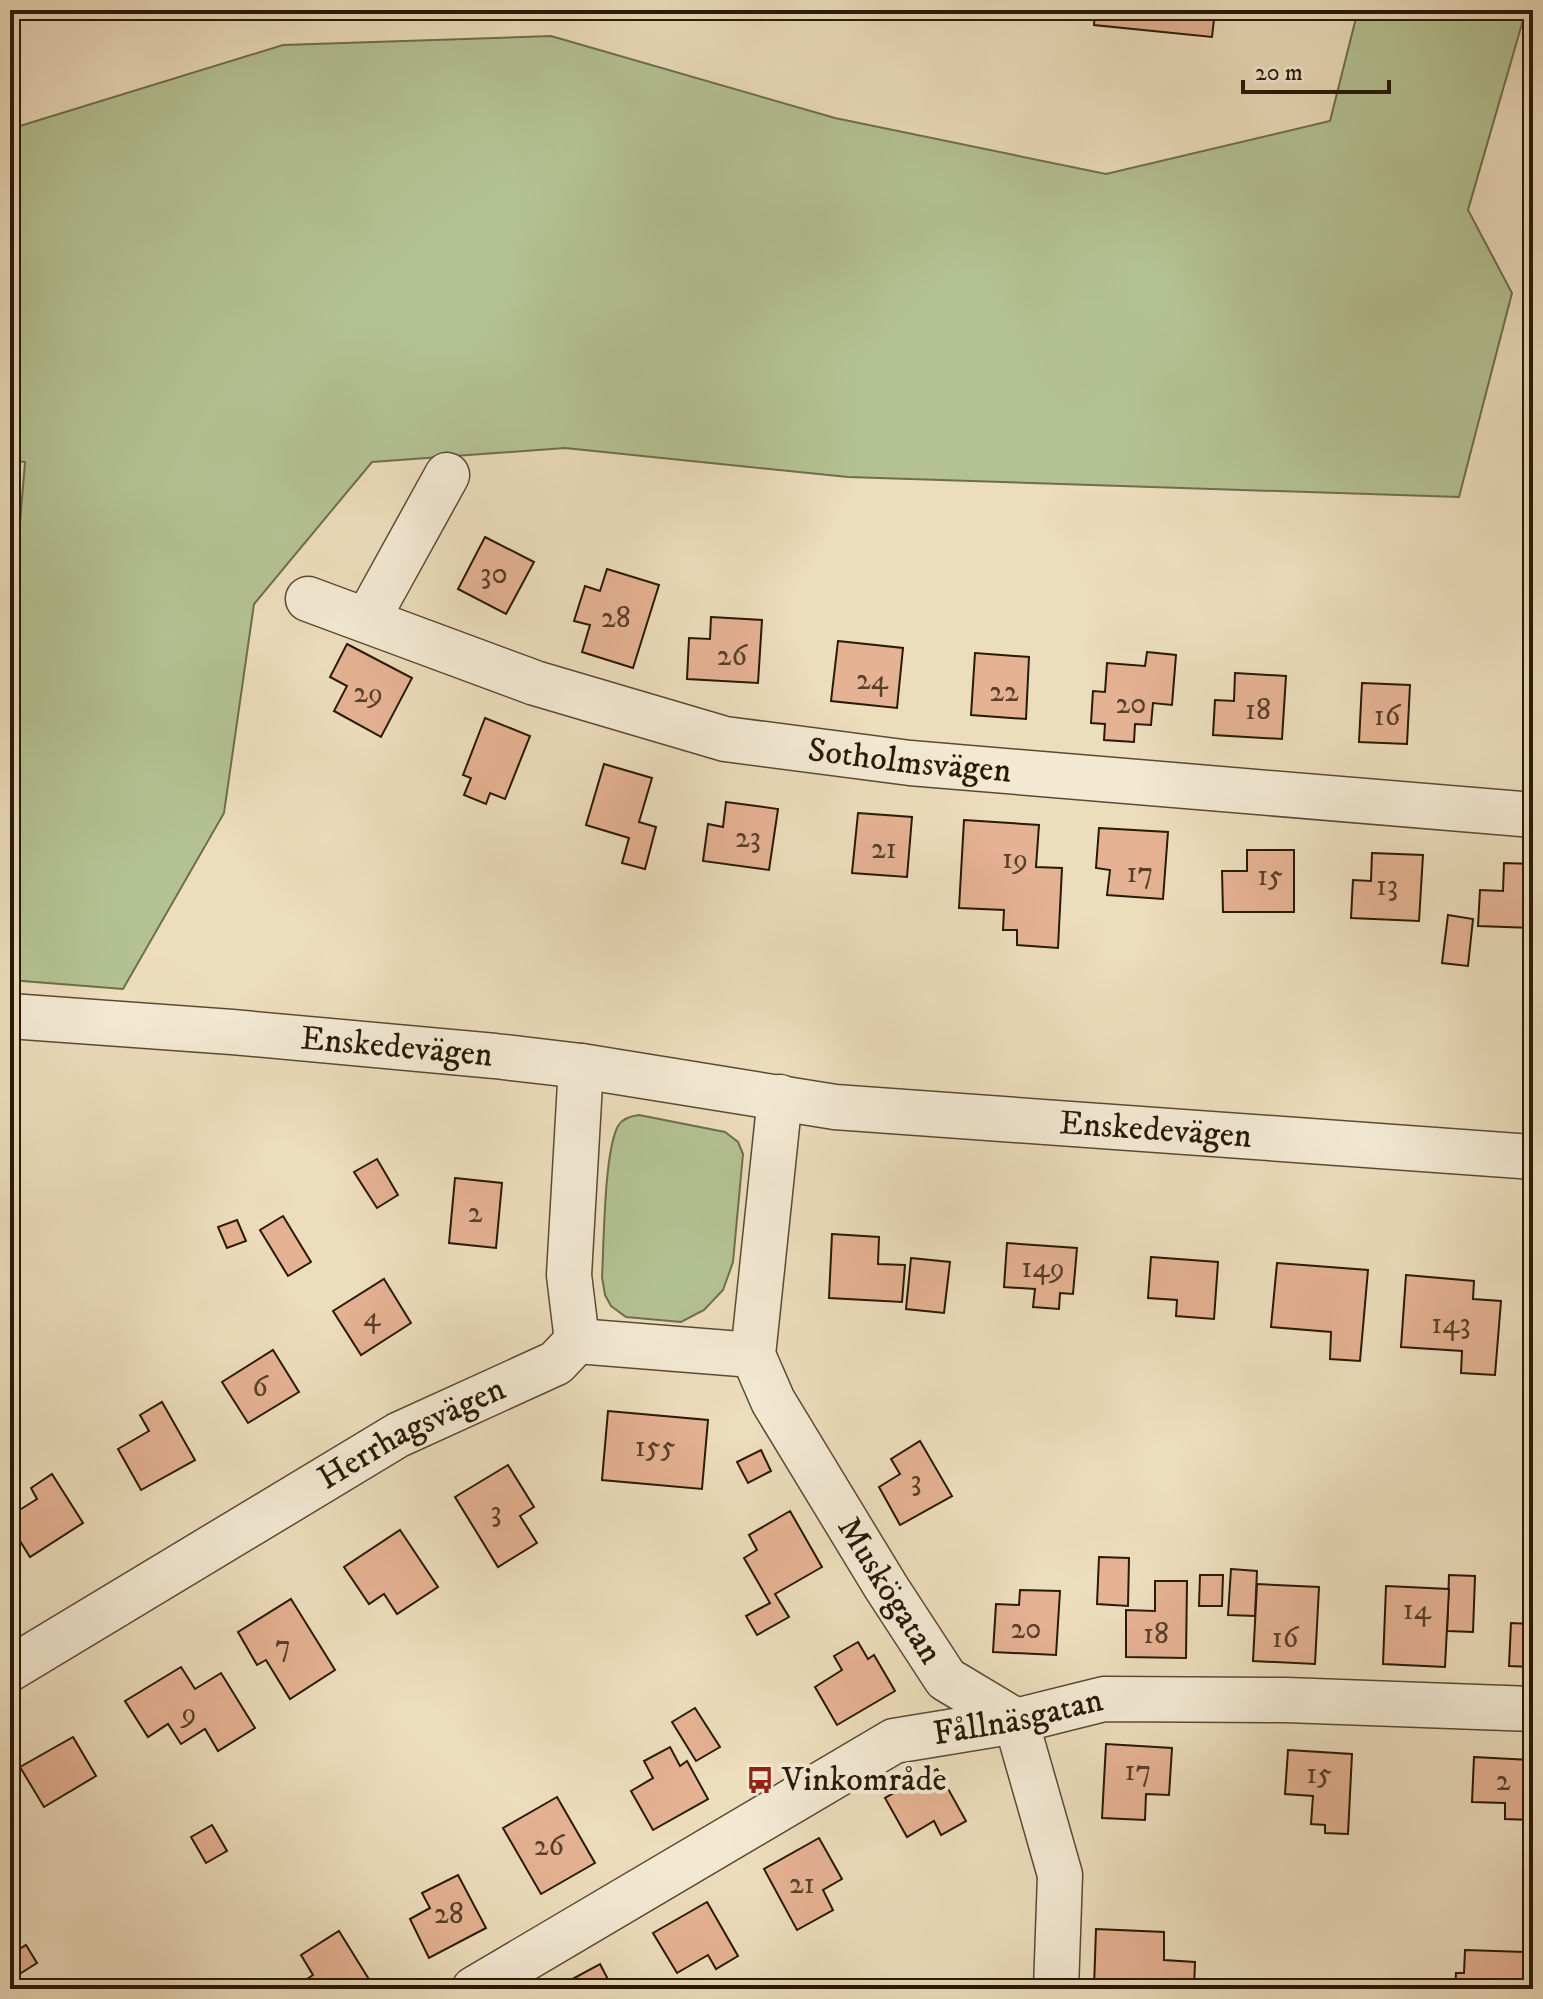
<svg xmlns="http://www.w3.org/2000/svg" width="1543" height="1999" viewBox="0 0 1543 1999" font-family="'IM FELL DW Pica',serif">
  <rect width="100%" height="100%" fill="#ecddbc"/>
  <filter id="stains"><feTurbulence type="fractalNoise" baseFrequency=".0025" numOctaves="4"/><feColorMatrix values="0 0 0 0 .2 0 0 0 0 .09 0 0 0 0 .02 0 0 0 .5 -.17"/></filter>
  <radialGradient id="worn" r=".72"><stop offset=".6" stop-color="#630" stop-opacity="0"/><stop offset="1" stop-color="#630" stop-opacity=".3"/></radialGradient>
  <g fill="#b4c293" stroke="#6e6e4d" stroke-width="2">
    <polygon points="1358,10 1526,10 1468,210 1512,293 1459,497 848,477 565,448 372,462 254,604 224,813 123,989 10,980 10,645 25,462 10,460 10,129 283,45 551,36 835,118 1106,174 1330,121"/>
    <path d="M639,1115L725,1132L738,1142L743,1154L733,1262L723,1290L704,1310L681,1322L626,1317L611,1306L605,1295L602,1277C604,1243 604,1152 618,1126C622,1119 630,1116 639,1115Z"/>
  </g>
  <g fill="#e5b293" stroke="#291907" stroke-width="2">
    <polygon points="1095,10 1215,10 1212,37 1094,25"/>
    <polygon points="485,537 534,562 506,614 458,589"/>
    <polygon points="607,569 659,585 633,668 582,652 590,625 574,621 585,586 600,591"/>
    <polygon points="711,617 762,620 758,683 687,679 689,638 710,639"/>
    <polygon points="838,641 903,648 897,708 831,701"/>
    <polygon points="347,644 412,678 381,737 334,711 347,686 330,677"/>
    <polygon points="1147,652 1176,655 1172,705 1153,703 1151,725 1135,724 1134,742 1104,740 1105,724 1091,723 1093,691 1105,692 1107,663 1145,666"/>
    <polygon points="975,653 1029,657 1026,719 971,715"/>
    <polygon points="1235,673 1286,676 1282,739 1213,735 1215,700 1234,701"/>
    <polygon points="1362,683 1410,685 1407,744 1359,742"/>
    <polygon points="485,718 530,736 505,799 490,793 486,804 464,795 471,778 463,775"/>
    <polygon points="1531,721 1533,721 1533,755 1529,755"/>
    <polygon points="604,764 652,778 639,822 656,827 645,869 622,863 629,838 586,825"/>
    <polygon points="726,802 778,809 769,870 703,861 708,824 723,827"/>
    <polygon points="858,813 912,817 907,877 852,873"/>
    <polygon points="964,820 1039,825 1036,867 1062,868 1058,948 1017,945 1017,930 1003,930 1004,910 959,908"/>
    <polygon points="1099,828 1168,832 1163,899 1107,895 1110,870 1096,868"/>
    <polygon points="1247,850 1294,850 1294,912 1223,912 1222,871 1247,871"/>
    <polygon points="1372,853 1423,855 1419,921 1351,918 1353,880 1371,881"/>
    <polygon points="1504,863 1533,864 1533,928 1478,926 1480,890 1503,891"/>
    <polygon points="1448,915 1473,919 1468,966 1442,963"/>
    <polygon points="377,1159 398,1195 377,1208 354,1172"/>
    <polygon points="455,1178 502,1183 496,1248 449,1243"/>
    <polygon points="283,1216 311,1262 288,1276 260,1230"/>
    <polygon points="237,1220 246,1241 227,1248 218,1227"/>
    <polygon points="832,1234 879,1237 878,1264 905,1265 902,1302 829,1298"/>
    <polygon points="1007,1243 1077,1248 1073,1294 1060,1293 1059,1309 1033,1307 1035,1289 1004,1287"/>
    <polygon points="1151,1257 1218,1262 1214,1319 1176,1316 1177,1300 1148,1298"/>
    <polygon points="911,1258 950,1262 944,1313 906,1309"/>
    <polygon points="1277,1263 1368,1270 1360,1361 1330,1359 1331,1332 1271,1327"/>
    <polygon points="1406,1275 1474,1281 1473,1299 1501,1301 1495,1375 1461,1373 1462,1351 1401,1347"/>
    <polygon points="384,1279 411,1323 361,1355 333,1311"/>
    <polygon points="273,1350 299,1392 248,1423 222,1382"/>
    <polygon points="162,1402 195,1460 141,1490 118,1449 149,1431 140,1415"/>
    <polygon points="608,1411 708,1420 702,1489 602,1480"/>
    <polygon points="920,1441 952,1496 900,1525 879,1487 900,1474 891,1459"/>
    <polygon points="761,1450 771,1471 748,1483 737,1462"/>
    <polygon points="508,1465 534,1507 520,1516 537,1543 498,1567 455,1497"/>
    <polygon points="52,1474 83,1523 30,1557 10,1525 10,1516 37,1499 31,1488"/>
    <polygon points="790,1511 822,1567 775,1594 789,1617 757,1635 746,1616 770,1603 744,1558 757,1550 749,1535"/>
    <polygon points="400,1530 438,1587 397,1614 384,1594 369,1604 344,1567"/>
    <polygon points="1099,1557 1129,1558 1128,1606 1097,1604"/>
    <polygon points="1231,1569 1257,1571 1255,1616 1228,1615"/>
    <polygon points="1200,1575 1223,1575 1222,1606 1199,1606"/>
    <polygon points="1449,1575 1475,1576 1473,1632 1447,1631"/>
    <polygon points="1155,1581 1187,1581 1186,1658 1126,1657 1126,1610 1155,1611"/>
    <polygon points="1257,1584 1319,1587 1315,1664 1253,1661"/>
    <polygon points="1386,1586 1449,1589 1445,1667 1383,1664"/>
    <polygon points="1020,1590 1060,1591 1056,1655 993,1652 996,1604 1019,1605"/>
    <polygon points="291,1599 335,1670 290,1699 266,1660 257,1665 238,1632"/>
    <polygon points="1533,1614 1533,1667 1509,1666 1511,1623 1532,1624"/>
    <polygon points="858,1642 868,1659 874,1655 895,1691 837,1725 815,1687 842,1670 834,1656"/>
    <polygon points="181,1667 195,1689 221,1673 255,1728 218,1751 205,1729 181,1744 168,1724 148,1737 125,1701"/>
    <polygon points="695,1708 720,1747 696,1761 672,1722"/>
    <polygon points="73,1737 96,1776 44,1807 20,1767"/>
    <polygon points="1106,1744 1172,1748 1169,1795 1146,1794 1145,1820 1102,1818"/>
    <polygon points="670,1747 680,1766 687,1761 708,1799 653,1830 631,1791 653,1778 644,1761"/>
    <polygon points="1288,1750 1352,1754 1348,1834 1325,1833 1325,1825 1311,1824 1313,1796 1285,1794"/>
    <polygon points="1474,1757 1533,1760 1533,1820 1505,1819 1505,1803 1472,1802"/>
    <polygon points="937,1769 966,1821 941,1835 934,1821 907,1837 885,1798"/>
    <polygon points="557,1797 595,1863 541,1894 503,1828"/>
    <polygon points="212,1825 227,1851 206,1863 191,1837"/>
    <polygon points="819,1838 842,1879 823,1890 833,1910 797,1930 764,1869"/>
    <polygon points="458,1875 486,1928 429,1958 410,1919 430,1908 422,1893"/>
    <polygon points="707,1902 738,1956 716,1969 708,1955 677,1973 653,1933"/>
    <polygon points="1096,1929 1164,1932 1164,1960 1195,1962 1194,1989 1094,1988"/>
    <polygon points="339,1931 375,1989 301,1989 298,1985 313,1975 301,1955"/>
    <polygon points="26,1945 37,1963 10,1980 10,1955"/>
    <polygon points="1465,1950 1530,1952 1529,1989 1455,1989 1456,1973 1464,1973"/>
    <polygon points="600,1964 613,1989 554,1989"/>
  </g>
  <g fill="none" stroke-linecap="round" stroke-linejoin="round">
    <g stroke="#5a4a34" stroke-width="47">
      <g id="minor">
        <path id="s1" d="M308,599L535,683L725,739L910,763L1533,815"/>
        <polyline points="367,620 447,475"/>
        <path id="s2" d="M10,1016L232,1032L495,1056L581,1066L835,1107L1533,1157"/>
        <path id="s3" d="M780,1097L753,1355L773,1401L886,1587L946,1679L1016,1721L1060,1875L1056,1989"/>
        <polyline points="577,1341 569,1275 581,1066"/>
        <polyline points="577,1341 753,1355"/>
        <path id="s4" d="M10,1669L398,1435L556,1363L577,1341"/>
        <path id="s5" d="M474,1989L894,1741L1016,1721L1104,1699L1286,1700L1533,1709"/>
      </g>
    </g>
    <use href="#minor" stroke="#f3e9d3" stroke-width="44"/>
  </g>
  <defs>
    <g id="bus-bare" transform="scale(2.16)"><path d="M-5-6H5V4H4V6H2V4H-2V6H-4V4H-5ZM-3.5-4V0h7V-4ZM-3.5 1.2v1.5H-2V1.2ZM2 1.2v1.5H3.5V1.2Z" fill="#8f2418" stroke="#f3e9d3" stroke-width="2.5" paint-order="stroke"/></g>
  </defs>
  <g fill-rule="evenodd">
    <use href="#bus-bare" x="760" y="1780"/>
  </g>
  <g text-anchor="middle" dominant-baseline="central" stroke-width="8" stroke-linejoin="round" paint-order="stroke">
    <g font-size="30" fill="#583f2a">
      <text x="494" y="574">30</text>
      <text x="616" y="618">28</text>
      <text x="732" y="656">26</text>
      <text x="872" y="680">24</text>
      <text x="1004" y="692">22</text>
      <text x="368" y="693">29</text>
      <text x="1131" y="704">20</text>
      <text x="1258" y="710">18</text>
      <text x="1387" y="716">16</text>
      <text x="748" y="838">23</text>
      <text x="884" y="849">21</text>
      <text x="1015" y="859">19</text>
      <text x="1140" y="873">17</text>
      <text x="1270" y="876">15</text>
      <text x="1387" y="886">13</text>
      <text x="475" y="1213">2</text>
      <text x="1043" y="1268">149</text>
      <text x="372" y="1317">4</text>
      <text x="1451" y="1324">143</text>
      <text x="260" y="1387">6</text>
      <text x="655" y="1447">155</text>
      <text x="916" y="1481">3</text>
      <text x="496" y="1512">3</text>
      <text x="1417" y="1610">14</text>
      <text x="1026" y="1629">20</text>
      <text x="1156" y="1634">18</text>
      <text x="1285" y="1638">16</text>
      <text x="283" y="1646">7</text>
      <text x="189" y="1713">9</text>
      <text x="1138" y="1771">17</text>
      <text x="1319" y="1774">15</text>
      <text x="1503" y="1781">2</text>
      <text x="549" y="1846">26</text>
      <text x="802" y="1884">21</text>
      <text x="449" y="1914">28</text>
    </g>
    <g font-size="34" fill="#291907" stroke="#f3e9d3">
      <text stroke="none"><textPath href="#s1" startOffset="626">Sotholmsvägen</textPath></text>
      <text stroke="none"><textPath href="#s2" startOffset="388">Enskedevägen</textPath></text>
      <text stroke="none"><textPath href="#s2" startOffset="1152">Enskedevägen</textPath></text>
      <text stroke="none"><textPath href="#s4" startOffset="466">Herrhagsvägen</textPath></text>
      <text stroke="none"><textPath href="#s3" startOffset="532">Muskögatan</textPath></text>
      <text stroke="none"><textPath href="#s5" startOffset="614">Fållnäsgatan</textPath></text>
    </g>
    <g font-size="34" fill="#291907" stroke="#f3e9d3" text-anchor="start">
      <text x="782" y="1780">Vinkområde</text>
    </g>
  </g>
  <rect width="1543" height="1999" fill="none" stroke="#ecddbc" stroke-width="40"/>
  <rect x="12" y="12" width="1519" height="1975" fill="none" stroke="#291907" stroke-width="4"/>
  <rect x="20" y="20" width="1503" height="1959" fill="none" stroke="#291907" stroke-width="2"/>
  <path d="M1243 80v12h146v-12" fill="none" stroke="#291907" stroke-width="4"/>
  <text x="1255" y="80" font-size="24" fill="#291907" stroke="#f3e9d3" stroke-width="6" paint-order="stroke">20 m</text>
  <rect width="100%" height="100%" filter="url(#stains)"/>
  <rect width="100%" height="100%" fill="url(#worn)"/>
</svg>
